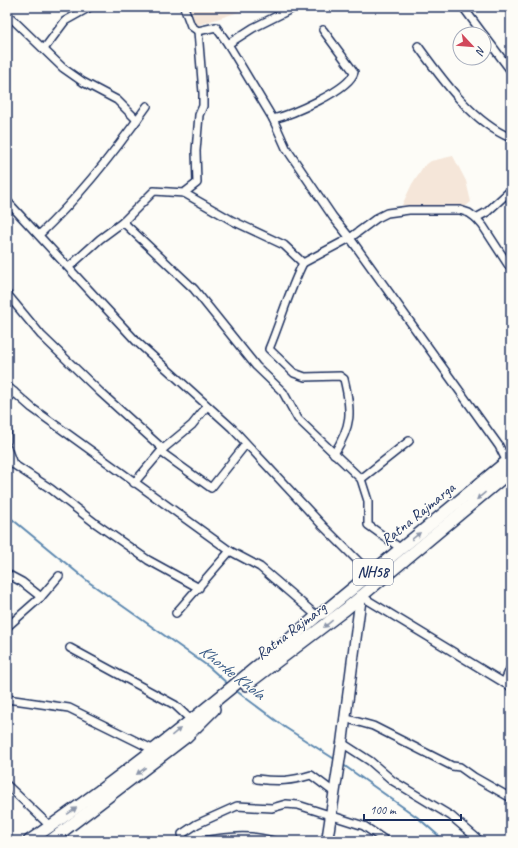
<svg xmlns="http://www.w3.org/2000/svg" width="518" height="848" viewBox="0 0 518 848" font-family="Caveat,sans-serif">
  <rect width="100%" height="100%" fill="#fdfcf7"/>
  <filter id="ink" filterUnits="userSpaceOnUse"><feTurbulence type="fractalNoise" baseFrequency=".025" numOctaves="2"/><feDisplacementMap in="SourceGraphic" scale="8" xChannelSelector="R" yChannelSelector="G"/><feConvolveMatrix kernelMatrix="1 2 1 2 8 2 1 2 1" color-interpolation-filters="sRGB"/></filter>
  <g filter="url(#ink)">
    <g fill="#f5e6d9">
      <polygon points="190,7 241,7 242,11 195,26"/>
      <polygon points="453,156 466,181 471,202 466,206 449,207 402,205 412,184 423,167 431,161"/>
    </g>
    <g fill="none" stroke-linecap="round" stroke-linejoin="round">
      <g stroke="#5c88b0" stroke-width="2">
        <polyline points="7,515 90,583 209,667 229,685"/>
        <polyline points="235,690 286,728 336,760"/>
        <polyline points="342,764 417,817 440,837 447,841"/>
      </g>
      <g stroke="#1b2f5e" stroke-width="10">
        <g id="street">
          <polyline points="184,7 191,26 198,31 216,27 228,44 273,119 286,148 333,217 350,238 499,446 508,464"/>
          <polyline points="463,7 483,34"/>
          <polyline points="7,14 63,68 83,82 117,100 137,120"/>
          <polyline points="484,35 511,71"/>
          <polyline points="228,44 253,28 295,7"/>
          <path d="M418,46C442,79 472,122 511,138"/>
          <polyline points="44,49 65,21 90,7"/>
          <path d="M273,119C290,115 350,90 354,72L323,30"/>
          <polyline points="184,193 233,221 284,245 303,263 350,238 377,218 387,213 409,210 460,210 469,213 476,218 487,212 511,190"/>
          <polyline points="7,201 136,341 232,428 323,526 372,575"/>
          <polyline points="476,218 483,226 511,269"/>
          <polyline points="123,222 194,289 256,366 283,392 298,419 361,479 368,501 368,525 400,548"/>
          <path d="M39,235C80,196 114,153 147,106"/>
          <path d="M303,263C289,291 281,320 269,349L294,373L305,377L340,376L344,379C352,412 352,425 334,454"/>
          <polyline points="69,267 100,239 123,222 154,191 184,193 197,183 196,151 199,115 203,106 203,93 198,31"/>
          <polyline points="7,294 41,335 100,392 163,449"/>
          <polyline points="7,386 32,408 230,551 260,567 317,616"/>
          <polyline points="7,400 14,392"/>
          <polyline points="7,430 7,441"/>
          <polyline points="7,448 13,464 51,489 95,523 148,560 199,588"/>
          <polyline points="161,452 211,488 246,444"/>
          <polyline points="361,479 409,441"/>
          <polyline points="134,483 163,449 192,425 207,406"/>
          <polyline points="7,574 22,582 41,597"/>
          <polyline points="361,596 511,687"/>
          <polyline points="176,613 230,551"/>
          <polyline points="7,627 41,597 59,576"/>
          <polyline points="70,648 175,705 191,720"/>
          <polyline points="504,683 511,667"/>
          <polyline points="7,699 69,708 154,750"/>
          <polyline points="344,718 373,726 452,766 460,767 474,777 511,798"/>
          <polyline points="342,743 370,761 393,781 451,816 480,841"/>
          <path d="M257,779C279,782 291,781 311,775L335,793"/>
          <polyline points="7,785 50,826"/>
          <polyline points="184,841 182,834 197,824 237,806 272,808 286,804 298,805 364,826 386,841"/>
          <path d="M202,841C226,837 250,834 273,841"/>
        </g>
      </g>
      <g stroke="#1b2f5e" stroke-width="13">
        <polyline id="secondary" points="327,841 342,743 361,596"/>
      </g>
      <g stroke="#1b2f5e" stroke-width="14">
        <g id="primary">
          <polyline points="246,685 346,609 511,471"/>
          <path d="M29,841C130,772 224,695 317,616L324,612L511,458"/>
          <polyline points="50,841 186,737 214,709"/>
        </g>
      </g>
      <use href="#street" stroke="#fdfcf7" stroke-width="7"/>
      <use href="#secondary" stroke="#fdfcf7" stroke-width="10"/>
      <use href="#primary" stroke="#fdfcf7" stroke-width="11"/>
    </g>
    <defs><path id="oneway-solid" d="M-6-.8H1V-3.2L6.5 0L1 3.2V.8H-6Z"/></defs>
    <g fill="#8c96aa">
      <use href="#oneway-solid" transform="translate(481 496) rotate(140)"/>
      <use href="#oneway-solid" transform="translate(416 536) rotate(-39)"/>
      <use href="#oneway-solid" transform="translate(328 624) rotate(141)"/>
      <use href="#oneway-solid" transform="translate(176 732) rotate(-39)"/>
      <use href="#oneway-solid" transform="translate(141 771) rotate(143)"/>
      <use href="#oneway-solid" transform="translate(72 811) rotate(-35)"/>
    </g>
  </g>
  <g text-anchor="middle" dominant-baseline="central" stroke-width="3" stroke-linejoin="round" paint-order="stroke">
    <rect fill="#fdfcf7" stroke="#5f6c8c" stroke-width="1" x="353" y="559" width="40" height="26" rx="3"/>
    <g font-size="15" font-weight="bold" fill="#1b2f5e">
      <text x="373" y="572">NH58</text>
    </g>
    <g font-size="16" fill="#1b2f5e" stroke="#fdfcf7">
      <text transform="translate(418 514) rotate(-39)">Ratna Rajmarga</text>
      <text transform="translate(291 631) rotate(-37)">Ratna Rajmarg</text>
    </g>
    <g font-size="17" font-style="italic" fill="#3b5c87" stroke="#fdfcf7">
      <text transform="translate(232 672) rotate(38)">Khorke Khola</text>
    </g>
  </g>
  <rect width="518" height="848" fill="none" stroke="#fdfcf7" stroke-width="24"/>
  <rect x="12" y="12" width="494" height="824" fill="none" stroke="#1b2f5e" stroke-width="1.5" filter="url(#ink)"/>
  <g transform="translate(472 46) rotate(116)"><circle r="19" fill="#fdfcf7" stroke="#a3aaba"/>
  <path d="M0-3L7 15L0 10L-7 15Z" fill="#d1495b"/>
  <text y="-6" font-size="11" font-weight="bold" text-anchor="middle" fill="#1b2f5e">N</text>
  </g>
  <path d="M364 814v6h97v-6" fill="none" stroke="#1b2f5e" stroke-width="2"/>
  <text x="370" y="814" font-size="12" fill="#1b2f5e" stroke="#fdfcf7" stroke-width="3" paint-order="stroke">100 m</text>
</svg>
